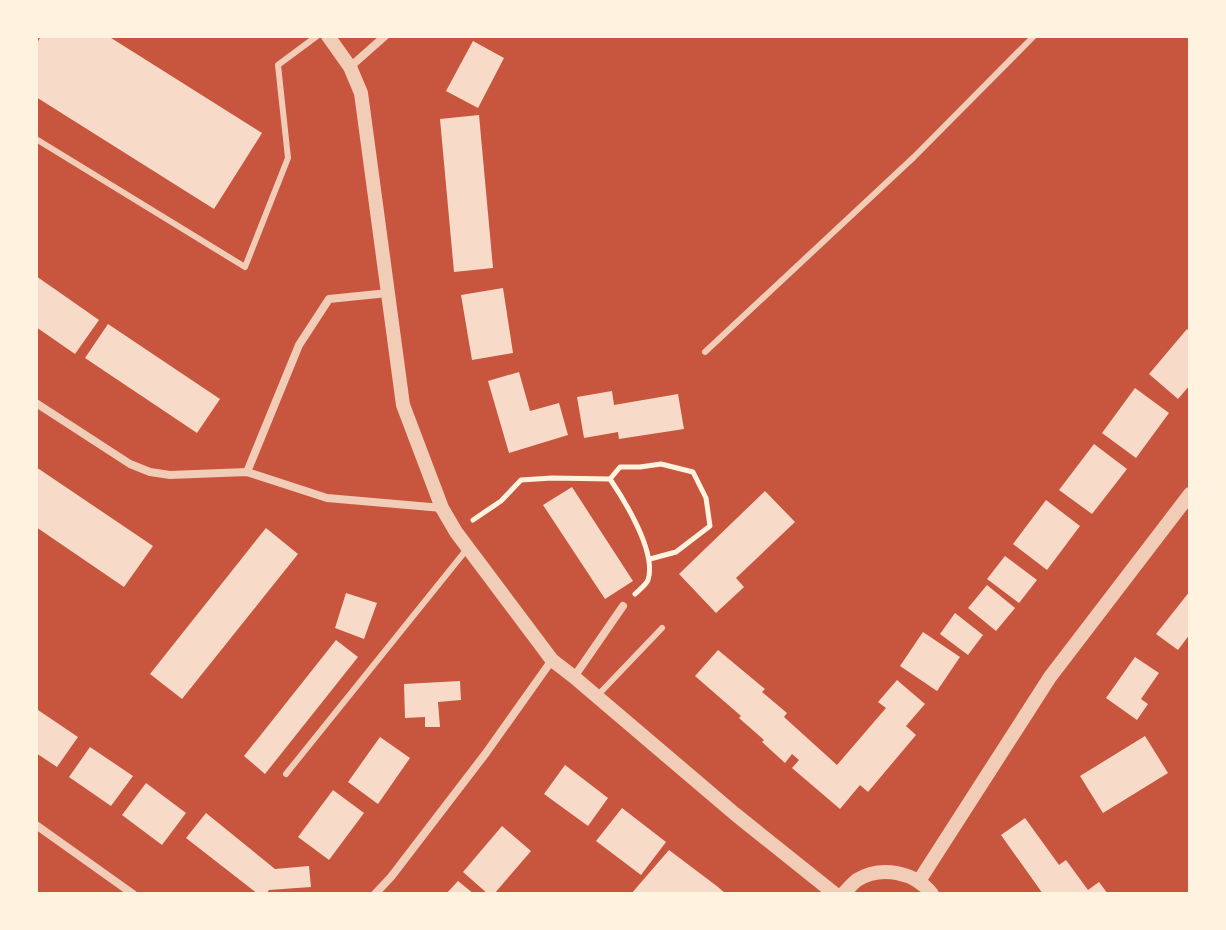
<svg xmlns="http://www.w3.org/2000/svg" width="1226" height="930" viewBox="0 0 1226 930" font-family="Montserrat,sans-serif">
  <rect width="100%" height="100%" fill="#c8553d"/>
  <g fill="#f7dbc8">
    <polygon points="41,36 108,36 262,133 214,209 36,97 36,45"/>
    <polygon points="473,41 504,58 478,108 446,91"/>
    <polygon points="479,115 493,268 454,272 440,119"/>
    <polygon points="36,276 99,320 75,354 36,327"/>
    <polygon points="503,288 513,353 472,360 461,295"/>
    <polygon points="108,324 220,399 197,433 85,358"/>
    <polygon points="1187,329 1190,332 1190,385 1178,399 1149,374"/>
    <polygon points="519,372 530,411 559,403 568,435 509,453 488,381"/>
    <polygon points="1135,388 1169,413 1136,458 1102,433"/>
    <polygon points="612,391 614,405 678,394 684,429 619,439 618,432 584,438 577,397"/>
    <polygon points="1094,444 1127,469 1092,514 1059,490"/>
    <polygon points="36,467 153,546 124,587 36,527"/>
    <polygon points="572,487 633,581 605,599 543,505"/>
    <polygon points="765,491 795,522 736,578 744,587 716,613 679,574"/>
    <polygon points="1046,500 1080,526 1047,570 1013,544"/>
    <polygon points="266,528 298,554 182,699 150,674"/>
    <polygon points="1005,556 1037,580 1019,603 987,579"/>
    <polygon points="987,585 1015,608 996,631 968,608"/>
    <polygon points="1190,591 1190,634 1178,650 1156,634"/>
    <polygon points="346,593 377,603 364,639 335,628"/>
    <polygon points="955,613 983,635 968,655 940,634"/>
    <polygon points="923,632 960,657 937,691 900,666"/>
    <polygon points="336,640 358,657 265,774 244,756"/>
    <polygon points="718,650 765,689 762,692 787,713 784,717 837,765 886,708 878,702 897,680 925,704 906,726 916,735 868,792 860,785 840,809 792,768 799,760 792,754 785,763 762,742 764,740 739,718 741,716 695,676"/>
    <polygon points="1135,657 1159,673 1141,699 1148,704 1137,720 1106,698"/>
    <polygon points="460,681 461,700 438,702 440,727 425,727 425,717 405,718 404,684"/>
    <polygon points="38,710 78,737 57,767 36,753 36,712"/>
    <polygon points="1145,736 1168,773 1103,813 1080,776"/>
    <polygon points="380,737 410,758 378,804 348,782"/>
    <polygon points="90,747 133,776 111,806 69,777"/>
    <polygon points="565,765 608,798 588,826 544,794"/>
    <polygon points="146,783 186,813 162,845 122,815"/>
    <polygon points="333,790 364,813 329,860 298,837"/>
    <polygon points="622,808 666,842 641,875 596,841"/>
    <polygon points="206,813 275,869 309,866 311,887 269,890 266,894 258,894 186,838"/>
    <polygon points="1025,818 1059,865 1066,860 1088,890 1099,882 1108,894 1043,894 1001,835"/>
    <polygon points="502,826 531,851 494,894 488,894 463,872"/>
    <polygon points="669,850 718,887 726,894 631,894"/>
    <polygon points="458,881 474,894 446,894"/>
  </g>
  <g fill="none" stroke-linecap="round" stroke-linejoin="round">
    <g stroke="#fff3e0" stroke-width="5">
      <polyline points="610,479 620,467 640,467 661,464 693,472 706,498 710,526 676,552 650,559"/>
      <path d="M473,520L501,501L521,480L552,478L610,479C625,501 657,553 648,580C646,585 639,590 635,594"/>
    </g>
    <g stroke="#f1ccb7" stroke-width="6">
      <polyline points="36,139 245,267 288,158 278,65 317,36"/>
      <polyline points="705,352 914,157 1034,36"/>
      <polyline points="597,696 662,628"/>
      <polyline points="286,774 467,549"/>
    </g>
    <g stroke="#f1ccb7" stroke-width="8">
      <polyline points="350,67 385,36"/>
      <polyline points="36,403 130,464 150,472 170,475 247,472 327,498 442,508"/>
      <polyline points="247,472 299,345 329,299 388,293"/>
      <polyline points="574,677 623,606"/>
      <polyline points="36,825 133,894"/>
      <polyline points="375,894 391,877 486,753 552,660"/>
    </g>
    <g stroke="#f1ccb7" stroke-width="14">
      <polyline points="328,36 350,67 361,93 403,405 442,508 456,532 552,660 574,677 735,814 835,894"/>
      <polyline points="919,881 1050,677 1190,494"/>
      <path d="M843,894C847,890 852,884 857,880C881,865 915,872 932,894"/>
    </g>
  </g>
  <rect width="1226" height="930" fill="none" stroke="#fff3e0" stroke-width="76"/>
</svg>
